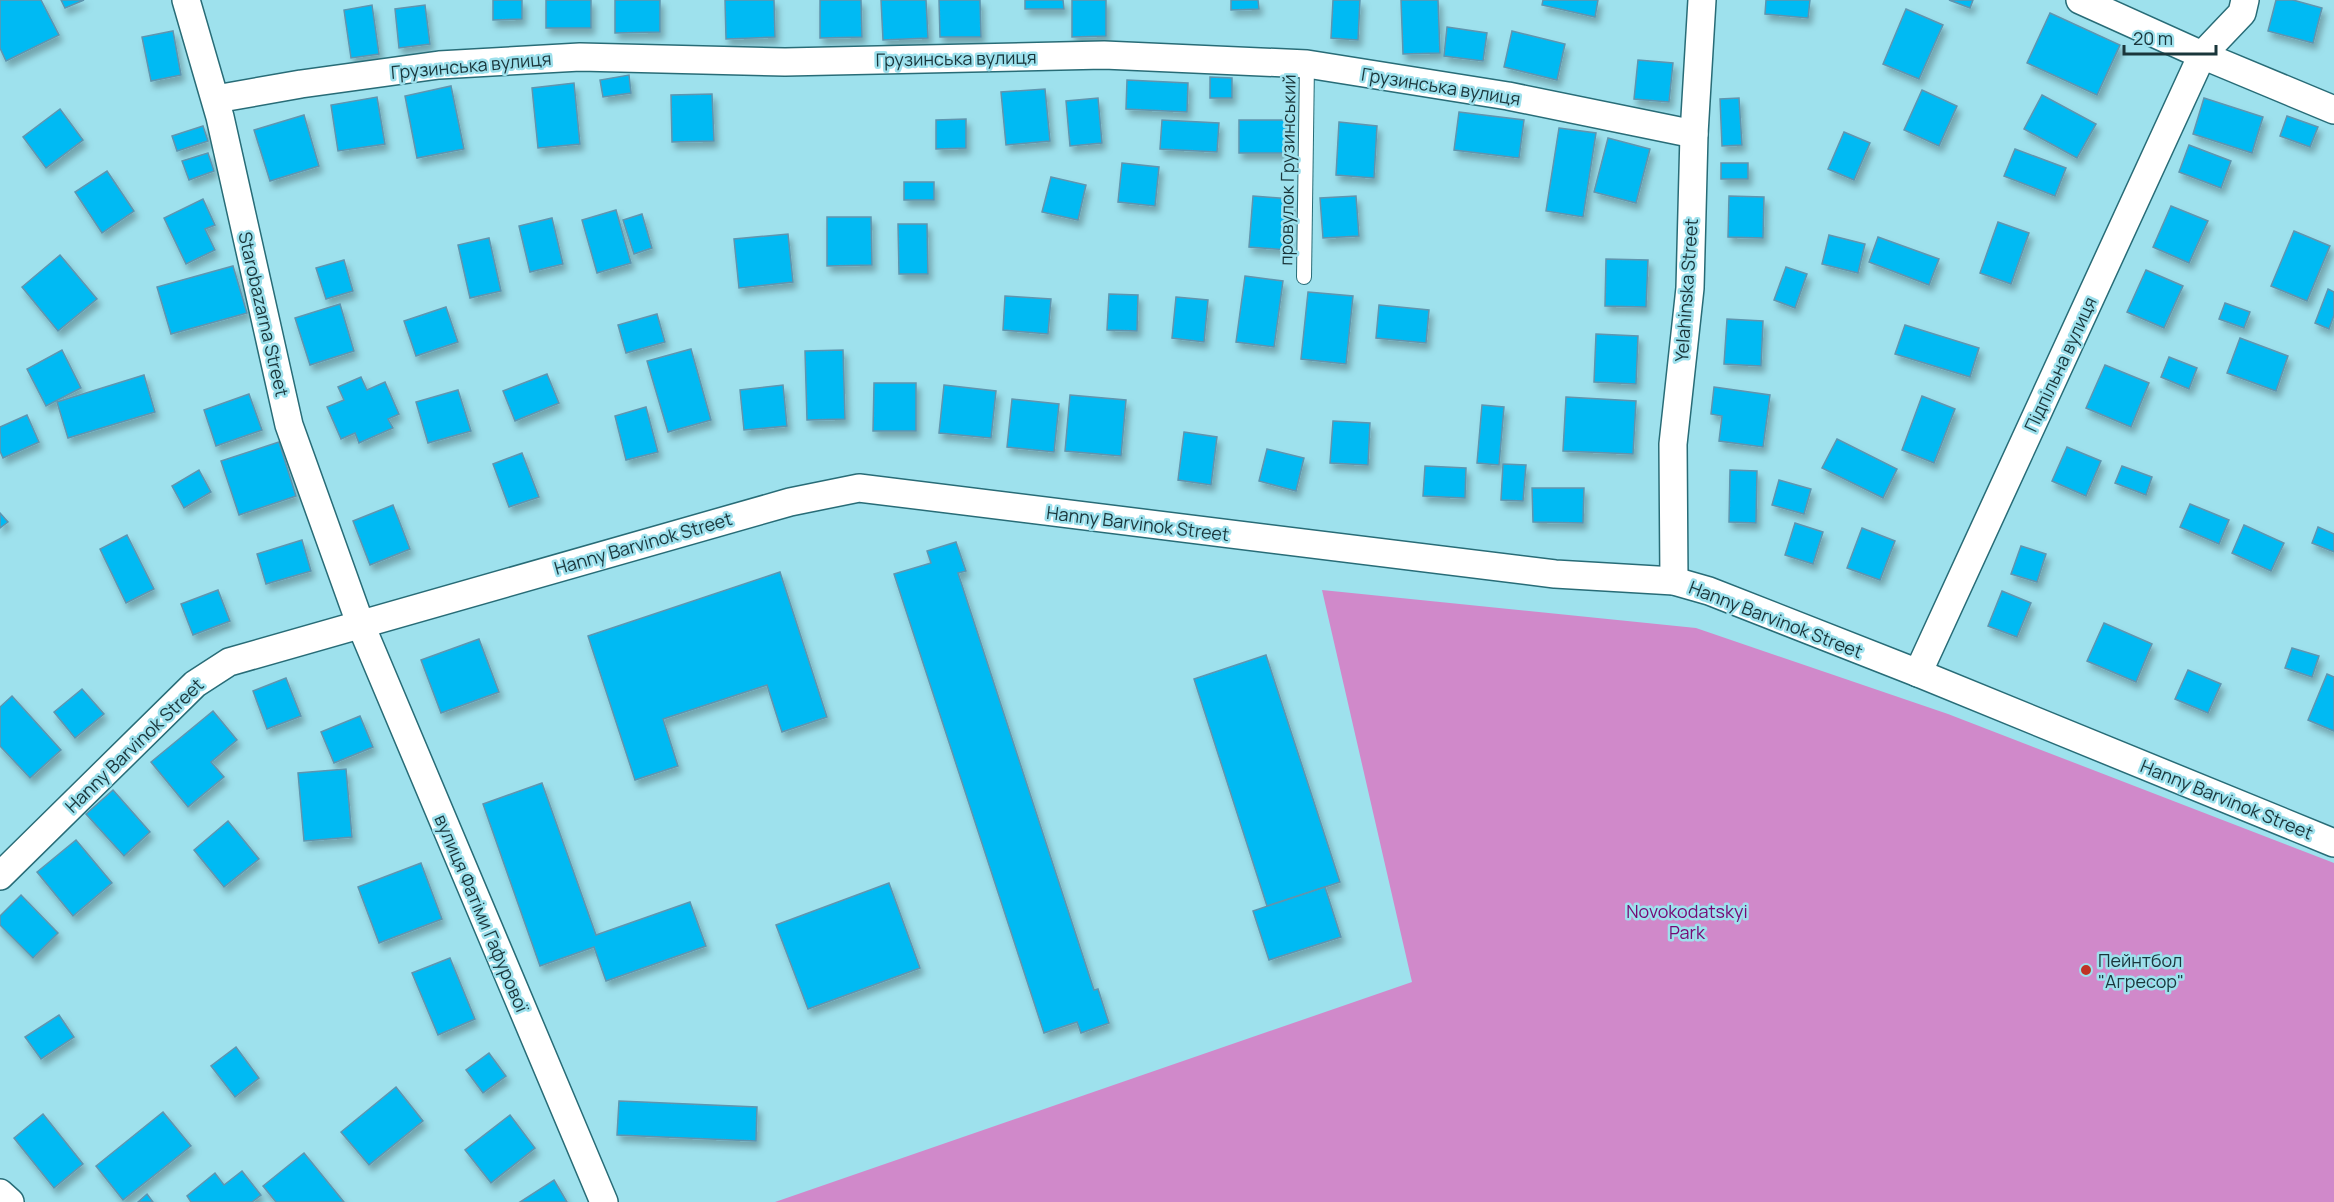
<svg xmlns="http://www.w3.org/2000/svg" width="2334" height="1202" viewBox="0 0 2334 1202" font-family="Manrope,sans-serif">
  <defs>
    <filter id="shadow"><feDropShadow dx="3.5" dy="6" stdDeviation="3" flood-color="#0004"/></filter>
  </defs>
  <rect width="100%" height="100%" fill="#9ee1ed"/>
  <polygon fill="#d089ca" points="1322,590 1696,628 1948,714 2334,863 2334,1202 775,1202 1412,982"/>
  <g fill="#05baf3" stroke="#5f95af" stroke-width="1.5" filter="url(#shadow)">
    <polygon points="0,0 41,0 59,35 6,61 0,48"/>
    <polygon points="61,0 84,0 65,8"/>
    <polygon points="493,0 522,0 522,19 493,20"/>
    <rect x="546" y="0" width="45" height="28"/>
    <polygon points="615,0 660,0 660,32 615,33"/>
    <polygon points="725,0 774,0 775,37 726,39"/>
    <polygon points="820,0 861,0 862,37 820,38"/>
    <polygon points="881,0 926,0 928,38 883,40"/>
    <polygon points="939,0 980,0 981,37 940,37"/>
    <polygon points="1025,0 1063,0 1064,9 1025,9"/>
    <polygon points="1072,0 1106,0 1106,36 1072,37"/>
    <polygon points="1231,0 1258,0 1259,9 1231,10"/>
    <polygon points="1333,0 1360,0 1358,40 1331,38"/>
    <polygon points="1401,0 1438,0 1440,53 1403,54"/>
    <polygon points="1543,0 1598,0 1595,17 1542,5"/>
    <polygon points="1766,0 1810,0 1808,18 1765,14"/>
    <polygon points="1949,0 1973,0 1970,8"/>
    <polygon points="2276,0 2293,0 2322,8 2313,43 2268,31"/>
    <polygon points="372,5 379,54 351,58 344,10"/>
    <polygon points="425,5 430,44 399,48 395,9"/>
    <polygon points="1906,9 1943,25 1919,79 1883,64"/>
    <polygon points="2050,13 2120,45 2097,95 2027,63"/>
    <polygon points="1447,27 1487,33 1483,61 1444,56"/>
    <polygon points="173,31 181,75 151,81 142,37"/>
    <polygon points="1512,31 1565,44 1557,80 1504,67"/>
    <polygon points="1638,60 1673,63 1669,102 1634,99"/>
    <polygon points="629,75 631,93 603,97 600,80"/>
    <polygon points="1210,77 1232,78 1232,98 1210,98"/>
    <polygon points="1127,80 1188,83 1187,112 1126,109"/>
    <polygon points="574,83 580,144 538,148 532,88"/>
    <polygon points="451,86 464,149 417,158 405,96"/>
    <polygon points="1045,89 1050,141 1006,145 1001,92"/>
    <polygon points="1922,90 1957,106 1939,146 1904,130"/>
    <polygon points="712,94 714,141 672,142 671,95"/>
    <polygon points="2042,95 2096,124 2077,158 2024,129"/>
    <polygon points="377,97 385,144 338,151 331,105"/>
    <polygon points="1098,98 1102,143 1070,146 1066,101"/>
    <polygon points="1739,98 1742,145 1722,146 1720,99"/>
    <polygon points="2204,98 2263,117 2252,153 2193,134"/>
    <polygon points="60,109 83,140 46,168 23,137"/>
    <polygon points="1459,112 1524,120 1519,158 1454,150"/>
    <polygon points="304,115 319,166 270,181 254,130"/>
    <polygon points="2287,116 2318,127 2310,147 2280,136"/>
    <polygon points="966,119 966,148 936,149 936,120"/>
    <polygon points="1162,120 1219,123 1217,152 1160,149"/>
    <rect x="1239" y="120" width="47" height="33"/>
    <polygon points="1339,122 1377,126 1374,178 1336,175"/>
    <polygon points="203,126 208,141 177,151 172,136"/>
    <polygon points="1559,128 1596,133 1583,217 1546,211"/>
    <polygon points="1844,132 1870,143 1854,180 1828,169"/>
    <polygon points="1608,138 1650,149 1636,203 1594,192"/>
    <polygon points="2189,145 2231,161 2221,188 2179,172"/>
    <polygon points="2015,149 2066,168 2055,196 2004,176"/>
    <polygon points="208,153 214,171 189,180 182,161"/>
    <polygon points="1122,163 1159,167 1155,206 1118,202"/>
    <rect x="1721" y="163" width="27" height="16"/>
    <polygon points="107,171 134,211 102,233 75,192"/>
    <polygon points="1051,177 1086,185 1078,220 1042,212"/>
    <rect x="904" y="182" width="30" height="18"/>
    <polygon points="1253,196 1292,199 1288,250 1249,247"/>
    <polygon points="1356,196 1359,236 1323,238 1320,198"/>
    <polygon points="1729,196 1764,197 1763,238 1728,237"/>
    <polygon points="203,199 215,225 205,229 215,250 186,264 164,218"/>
    <polygon points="2171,206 2208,221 2189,263 2153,247"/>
    <polygon points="616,210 631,263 597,273 582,220"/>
    <polygon points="642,214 652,248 634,254 623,220"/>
    <polygon points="827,217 871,217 872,265 827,266"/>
    <polygon points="552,218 563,264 530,272 519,226"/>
    <polygon points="1998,222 2029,233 2011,284 1980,273"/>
    <polygon points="898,224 927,224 928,274 899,274"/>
    <polygon points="2294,231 2330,246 2307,301 2271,286"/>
    <polygon points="788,234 793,282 739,288 734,239"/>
    <polygon points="1829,235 1865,244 1858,273 1822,264"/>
    <polygon points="1878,237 1939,259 1929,285 1869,262"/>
    <polygon points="489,238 501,291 470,298 458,245"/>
    <polygon points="60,255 97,299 58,331 22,287"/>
    <polygon points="1606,259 1648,260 1646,307 1605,306"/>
    <polygon points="344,260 353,291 326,299 316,268"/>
    <polygon points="233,266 247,313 171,334 157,287"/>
    <polygon points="1786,267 1807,274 1795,308 1774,300"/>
    <polygon points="2146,270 2183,286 2164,328 2127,312"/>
    <polygon points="1245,276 1283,281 1274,347 1236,342"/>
    <polygon points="2328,289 2334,292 2334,315 2329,329 2315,323"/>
    <polygon points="1308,292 1353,296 1346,364 1301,359"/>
    <polygon points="1109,294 1138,295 1137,331 1107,330"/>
    <polygon points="1005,296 1051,299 1048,334 1003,330"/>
    <polygon points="1176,297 1208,300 1204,342 1172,338"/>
    <polygon points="2225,303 2250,312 2244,328 2219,319"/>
    <polygon points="340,304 354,351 310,365 295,318"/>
    <polygon points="1379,305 1429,310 1426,343 1376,338"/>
    <polygon points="446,307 458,342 416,356 404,321"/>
    <polygon points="657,314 665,342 626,353 618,325"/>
    <polygon points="1727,319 1763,321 1761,366 1724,364"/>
    <polygon points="1905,325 1979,348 1970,377 1895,354"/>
    <polygon points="1596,334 1638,336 1636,384 1594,382"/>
    <polygon points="2240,338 2288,356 2276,391 2227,373"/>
    <polygon points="691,349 711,420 668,432 647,361"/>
    <polygon points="62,350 81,388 46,406 27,369"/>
    <polygon points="843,350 845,419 807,420 805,351"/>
    <polygon points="2169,357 2197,368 2189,389 2161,377"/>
    <polygon points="2105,365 2149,383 2131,427 2086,408"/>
    <polygon points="547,374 559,403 515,421 503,391"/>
    <polygon points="144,375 155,412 68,438 57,402"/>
    <polygon points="361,377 367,390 385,382 399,414 388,419 393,428 359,443 355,433 341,439 327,407 344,400 338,387"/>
    <polygon points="874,383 916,383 916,431 873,431"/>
    <polygon points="783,385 787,426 744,430 740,390"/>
    <polygon points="944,385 996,391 991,438 939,433"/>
    <polygon points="1714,387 1770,395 1763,447 1719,441 1722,416 1711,414"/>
    <polygon points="458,390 471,431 428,443 416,402"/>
    <polygon points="249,394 262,430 216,446 204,410"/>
    <polygon points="1070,395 1126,400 1121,456 1065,451"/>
    <polygon points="1922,396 1955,409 1934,463 1902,450"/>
    <polygon points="1566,397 1636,401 1633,454 1563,451"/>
    <polygon points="1012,399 1059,404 1054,452 1007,447"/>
    <polygon points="1482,405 1504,407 1499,465 1477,463"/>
    <polygon points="646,407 658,452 626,460 615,416"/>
    <polygon points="27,415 39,442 3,458 0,451 0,427"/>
    <polygon points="1333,421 1370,423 1368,465 1330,463"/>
    <polygon points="1184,432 1217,437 1211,485 1178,480"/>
    <polygon points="1837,439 1897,469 1883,498 1822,468"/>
    <polygon points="279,442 296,496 239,515 221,461"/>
    <polygon points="2067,447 2101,461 2086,496 2052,481"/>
    <polygon points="1267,449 1304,458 1296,491 1259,481"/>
    <polygon points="522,453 539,497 509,507 493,464"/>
    <polygon points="1503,464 1526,465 1523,501 1501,500"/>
    <polygon points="1425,466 1466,468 1465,498 1423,496"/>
    <polygon points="2122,466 2152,477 2146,495 2115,483"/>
    <polygon points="199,470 211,492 184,508 172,486"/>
    <polygon points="1730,470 1757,471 1756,523 1729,522"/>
    <polygon points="1779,480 1811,489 1804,514 1772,505"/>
    <polygon points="1532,488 1584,488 1583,523 1533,522"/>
    <polygon points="2190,504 2229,520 2219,544 2180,527"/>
    <polygon points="393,505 410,549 370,565 353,521"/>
    <polygon points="0,513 8,522 0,528"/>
    <polygon points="1795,523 1823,532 1813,564 1785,555"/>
    <polygon points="2244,525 2284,543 2271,571 2232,553"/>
    <polygon points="2318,527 2334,534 2334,552 2312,543"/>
    <polygon points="1862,528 1895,541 1880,580 1847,568"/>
    <polygon points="127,535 154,589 126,603 100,549"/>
    <polygon points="302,540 311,571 266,584 257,554"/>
    <polygon points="956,542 966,571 958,573 1094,990 1098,989 1109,1023 1081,1033 1077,1022 1044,1033 894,574 931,563 927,551"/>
    <polygon points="2021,546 2046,554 2037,582 2011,574"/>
    <polygon points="780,572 827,717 782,732 767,685 663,719 678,766 635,780 588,636"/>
    <polygon points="218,590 230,621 193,635 181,604"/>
    <polygon points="2002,591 2031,603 2017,637 1988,626"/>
    <polygon points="2104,623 2152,644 2136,682 2087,661"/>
    <polygon points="479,639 499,692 441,713 421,660"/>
    <polygon points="2292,648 2319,656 2312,677 2285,668"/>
    <polygon points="1266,655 1340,882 1267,906 1194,679"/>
    <polygon points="2188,670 2221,684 2208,713 2175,699"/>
    <polygon points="2327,674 2334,677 2334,731 2308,720"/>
    <polygon points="286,678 301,716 267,729 253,691"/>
    <polygon points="82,689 104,714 75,738 54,712"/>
    <polygon points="12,696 61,750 30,778 0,746 0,707"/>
    <polygon points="213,711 237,740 211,762 224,777 188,807 151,762"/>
    <polygon points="360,716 373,747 334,763 321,732"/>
    <polygon points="346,769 352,837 304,841 298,773"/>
    <polygon points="542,783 596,935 690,902 706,946 606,981 594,947 540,966 483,804"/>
    <polygon points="113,790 150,832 124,856 86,814"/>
    <polygon points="228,821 259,859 224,887 194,850"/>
    <polygon points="76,840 112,883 73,916 37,872"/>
    <polygon points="421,863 442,919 379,943 358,887"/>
    <polygon points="889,883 920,968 808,1009 776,925"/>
    <polygon points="1325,887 1341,937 1269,960 1253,911"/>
    <polygon points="21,895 58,933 33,958 0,925 0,916"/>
    <polygon points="450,958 475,1019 438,1035 412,973"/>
    <polygon points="59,1015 74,1037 41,1059 25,1037"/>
    <polygon points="236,1047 259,1078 235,1097 211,1066"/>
    <polygon points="489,1053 506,1076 483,1093 466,1070"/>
    <polygon points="396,1087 423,1121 369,1165 341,1132"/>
    <polygon points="619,1101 757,1107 756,1141 617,1135"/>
    <polygon points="163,1112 191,1146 123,1200 96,1166"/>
    <polygon points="43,1114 83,1164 54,1188 14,1138"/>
    <polygon points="510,1115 535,1148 491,1183 465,1150"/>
    <polygon points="304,1153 344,1202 276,1202 263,1186"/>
    <polygon points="242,1171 261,1195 252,1202 191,1202 187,1196 215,1173 224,1185"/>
    <polygon points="554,1180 567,1202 520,1202"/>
    <polygon points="147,1194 153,1202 138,1202"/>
  </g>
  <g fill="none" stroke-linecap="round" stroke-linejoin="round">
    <g stroke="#286c77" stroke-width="16">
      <polyline id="service" points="1304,277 1307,64"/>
    </g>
    <g stroke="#286c77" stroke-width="30">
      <g id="minor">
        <polyline points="186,0 220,117 289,425 360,623 604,1202"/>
        <polyline points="2080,0 2202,55 2334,110"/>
        <polyline points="216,99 301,84 439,65 580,57 785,62 1104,55 1307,64 1508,96 1694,134"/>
        <polyline points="1674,581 1673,444 1690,288 1694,134 1702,0"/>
        <polyline points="1918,673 2202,55 2242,13 2245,0"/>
        <polyline points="0,876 195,684 229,662 790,502 859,488 1555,574 1674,581 1709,591 1918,673 2334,843"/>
        <polyline points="0,1193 10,1202"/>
      </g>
    </g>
    <use href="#service" stroke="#fff" stroke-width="14"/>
    <use href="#minor" stroke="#fff" stroke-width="27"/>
  </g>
  <circle fill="#c03325" stroke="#9ee1ed" stroke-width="2" cx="2086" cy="970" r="6"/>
  <g text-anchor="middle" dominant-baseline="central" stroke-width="5" stroke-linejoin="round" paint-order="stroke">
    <g font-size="18" fill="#1a363b" stroke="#9ee1ed">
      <text transform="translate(956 58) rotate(-1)">Грузинська вулиця</text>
      <text transform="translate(471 65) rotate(-5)">Грузинська вулиця</text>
      <text transform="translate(1441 86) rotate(9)">Грузинська вулиця</text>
      <text transform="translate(1287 170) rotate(-89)">провулок Грузинський</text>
      <text transform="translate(1686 290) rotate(-86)">Yelahinska Street</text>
      <text transform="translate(264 314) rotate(77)">Starobazarna Street</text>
      <text transform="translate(2060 364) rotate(-65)">Підпільна вулиця</text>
      <text transform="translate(1138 523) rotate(7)">Hanny Barvinok Street</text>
      <text transform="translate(643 543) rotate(-16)">Hanny Barvinok Street</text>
      <text transform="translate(1776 619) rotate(21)">Hanny Barvinok Street</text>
      <text transform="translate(134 745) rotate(-44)">Hanny Barvinok Street</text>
      <text transform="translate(2227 799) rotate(22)">Hanny Barvinok Street</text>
      <text transform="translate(482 913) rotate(67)">вулиця Фатіми Гафурової</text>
    </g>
    <g font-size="18" fill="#760873" stroke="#9ee1ed">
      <text x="1687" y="911">Novokodatskyi<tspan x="1687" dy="21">Park</tspan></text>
    </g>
    <g font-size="18" fill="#1a363b" stroke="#9ee1ed" text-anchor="start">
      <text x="2098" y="960">Пейнтбол<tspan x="2098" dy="21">"Агресор"</tspan></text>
    </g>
  </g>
  <path d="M2124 45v9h92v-9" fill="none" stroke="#1a363b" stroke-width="3"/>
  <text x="2133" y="45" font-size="18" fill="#1a363b" stroke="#9ee1ed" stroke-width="4.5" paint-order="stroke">20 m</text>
</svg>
